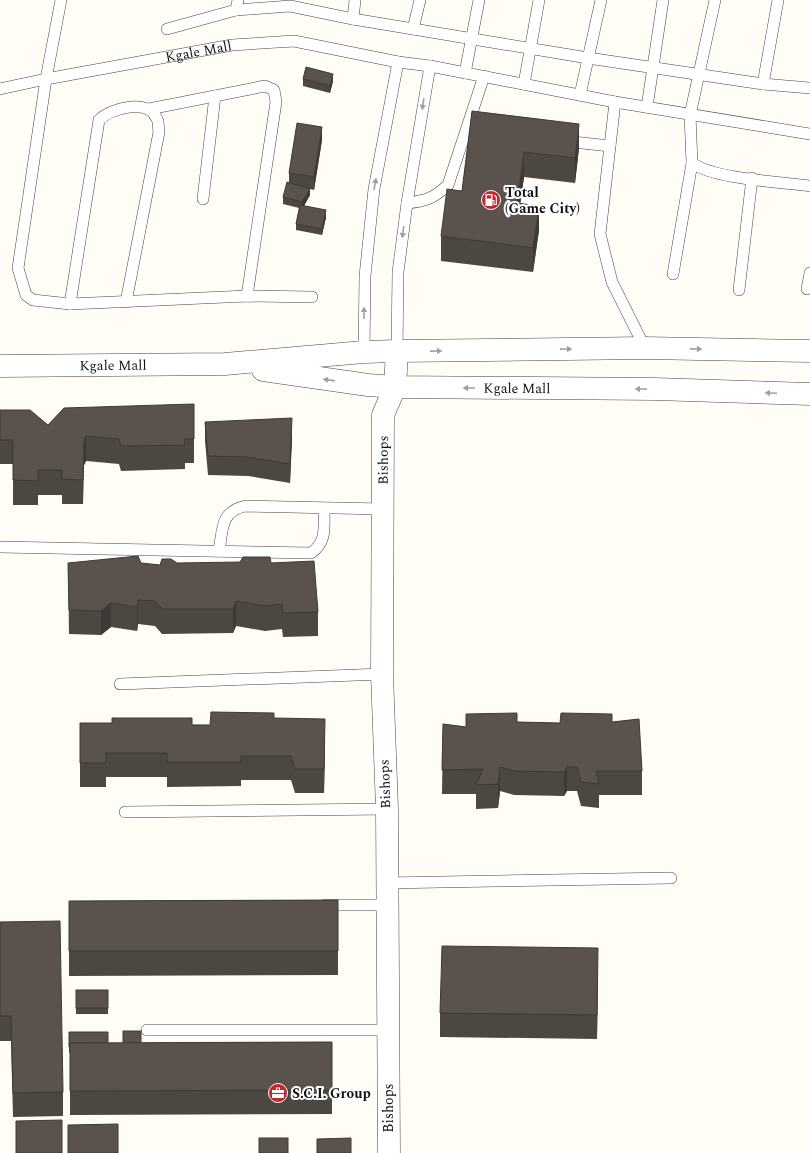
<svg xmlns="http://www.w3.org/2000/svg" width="810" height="1153" viewBox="0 0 810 1153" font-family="Spectral,serif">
  <rect width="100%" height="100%" fill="#fffdf5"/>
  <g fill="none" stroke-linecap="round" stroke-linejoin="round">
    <g stroke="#444" stroke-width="12">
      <g id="lane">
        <polyline points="61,0 46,79 18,268 26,295 33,300 70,304 247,296 312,297"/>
        <path d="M715,0L690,115L692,163C714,179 781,182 810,186"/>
        <polyline points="236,10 238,0"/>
        <polyline points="353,19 355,0"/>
        <polyline points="167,29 236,10 290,6 353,19 588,58 763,84 810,88"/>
        <polyline points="413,29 420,0"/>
        <polyline points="465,73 479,0"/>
        <polyline points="524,84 539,0"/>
        <polyline points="763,84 778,0"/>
        <path id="s1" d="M0,89L46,79L232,45L294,41L398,62L430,66L615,102L810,134"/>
        <polyline points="580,95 601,0"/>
        <polyline points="615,102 600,234 612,282 645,348"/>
        <polyline points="647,107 663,0"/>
        <polyline points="149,109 265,86 274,90 276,102 247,296"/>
        <polyline points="564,141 610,146"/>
        <polyline points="203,199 215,96"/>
        <path d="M407,203C426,201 434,198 448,185L484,76"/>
        <polyline points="673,274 692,163"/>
        <polyline points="807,289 810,273"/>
        <polyline points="739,290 752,178"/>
        <path d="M70,304L99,120C111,108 149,98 157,119C159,122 158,128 159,132L126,302"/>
        <polyline points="397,351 398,272 407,203 430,66"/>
        <polyline points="364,352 365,276 374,189 398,62"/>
        <path d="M0,547L311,553C327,542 324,527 324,509"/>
        <path d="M219,551C223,529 220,512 245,506L382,509"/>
        <polyline points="120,684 382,674"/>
        <polyline points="125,812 387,809"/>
        <polyline points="386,883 671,878"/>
        <polyline points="325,905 386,905"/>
        <polyline points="147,1030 388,1030"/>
      </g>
    </g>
    <g stroke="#444" stroke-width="23">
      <g id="street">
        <path id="s2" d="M0,366L225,364L364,352L397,351L645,348L810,351"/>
        <path id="s3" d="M263,370L368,385L395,387L655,389L810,394"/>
        <path id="s4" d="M389,1153L387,809L382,674L383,415L395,387L397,351"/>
      </g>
    </g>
    <use href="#lane" stroke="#fff" stroke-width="11"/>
    <use href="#street" stroke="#fff" stroke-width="22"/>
  </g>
  <g fill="#4d4742">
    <polygon points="303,79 333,81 330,93 303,86"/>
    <polygon points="472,111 579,148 575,183 524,177 520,204 539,230 533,272 441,261 441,236 462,191"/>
    <polygon points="322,140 314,190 310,189 310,195 304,206 326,217 322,235 296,230 296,224 299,208 283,204 283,197 289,183 289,173"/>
    <polygon points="194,404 194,463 185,463 185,469 121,471 119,464 86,461 84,465 83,504 62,504 62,495 38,495 38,505 13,505 13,464 0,464 0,410 48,425"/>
    <polygon points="205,422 292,437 290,483 248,476 208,475 205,441"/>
    <polygon points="68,563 141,563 160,565 177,563 271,563 318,612 318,636 283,637 282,629 265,631 236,626 233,633 162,634 155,626 138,624 137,631 111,627 101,635 69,634"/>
    <polygon points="274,718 325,743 324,793 295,793 291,780 241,780 241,786 167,787 167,777 106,777 106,787 80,787 80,723 210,725"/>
    <polygon points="517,722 560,723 612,722 642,771 642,795 599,795 599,808 581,806 577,791 567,791 564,796 514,795 500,791 498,808 476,809 476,794 442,794 443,724 466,727"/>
    <polygon points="338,900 338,975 69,976 69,901"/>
    <polygon points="0,922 63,1092 63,1116 13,1117 11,1041 0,1041"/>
    <polygon points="598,973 597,1039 440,1037 440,1013"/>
    <rect x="76" y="990" width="32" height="24"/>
    <polygon points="69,1032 108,1043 332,1042 332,1114 70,1115 70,1053 69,1053"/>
  </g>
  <g fill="#3f3936">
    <polygon points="333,74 333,81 330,93 330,86"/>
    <polygon points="579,124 579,148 575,183 575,158"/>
    <polygon points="322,127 322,140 314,190 314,177"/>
    <polygon points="524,152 524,177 517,227 517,203"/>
    <polygon points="310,189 310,195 302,209 302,202"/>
    <polygon points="539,206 539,230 533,272 533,248"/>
    <polygon points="326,210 326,217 322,235 322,229"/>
    <polygon points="292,418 292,437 290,483 290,464"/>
    <polygon points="86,436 86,461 84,465 83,504 84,441"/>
    <polygon points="138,600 138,624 137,631 137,607"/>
    <polygon points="236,601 236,626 233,633 233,609"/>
    <polygon points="111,603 111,627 101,635 101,611"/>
    <polygon points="325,719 325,743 324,793 324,769"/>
    <polygon points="500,767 500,791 498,808 498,784"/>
    <polygon points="567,767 567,791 564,796 564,772"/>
    <polygon points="598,948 598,973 597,1039 597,1015"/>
  </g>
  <g fill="#5a524d" stroke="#3f3936">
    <polygon points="306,67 333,74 330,86 303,79"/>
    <polygon points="472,111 579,124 575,158 524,152 517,203 539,206 533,248 441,236 447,189 462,191"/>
    <polygon points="297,123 322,127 314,177 289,173"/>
    <polygon points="287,182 310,189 302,202 283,197"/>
    <polygon points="300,205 326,210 322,229 296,224"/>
    <polygon points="194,404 194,439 184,439 185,445 121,446 119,439 86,436 84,441 83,480 62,479 62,470 38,470 38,481 13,480 13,440 0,440 0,410 30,410 48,425 64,408"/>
    <polygon points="292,418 290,464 248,457 208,456 205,422"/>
    <polygon points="138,556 141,563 160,565 162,559 171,559 177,563 240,562 243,557 270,557 271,563 314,561 318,612 283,613 282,604 265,606 236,601 233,609 162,609 155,601 138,600 137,607 111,603 101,611 69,610 68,563"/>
    <polygon points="211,712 274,713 274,718 325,719 324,769 295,769 291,756 241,756 241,762 167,762 167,753 106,753 106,763 80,763 80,723 112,723 112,718 192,718 192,725 210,725"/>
    <polygon points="517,713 517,722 560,723 561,713 612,714 612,722 639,719 642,771 596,771 599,784 581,782 577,767 567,767 564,772 514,771 500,767 498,784 476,785 483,769 442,770 443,724 466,727 466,714"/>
    <polygon points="338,900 338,951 69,951 69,901"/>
    <polygon points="60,921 63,1092 13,1093 11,1016 0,1016 0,922"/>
    <polygon points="442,946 598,948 597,1015 440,1013"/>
    <rect x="76" y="990" width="32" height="18"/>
    <rect x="123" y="1031" width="18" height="12"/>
    <polygon points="69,1032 108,1032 108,1043 70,1043 70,1047 69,1047"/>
    <polygon points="332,1042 332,1090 70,1091 70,1043"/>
    <polygon points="62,1120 62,1153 16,1153 16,1121"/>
    <polygon points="118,1124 118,1153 68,1153 68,1125"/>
    <rect x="259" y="1138" width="29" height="15"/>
    <polygon points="351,1138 351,1153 317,1153 317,1139"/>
  </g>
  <defs><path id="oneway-solid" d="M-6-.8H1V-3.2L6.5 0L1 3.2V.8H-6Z"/></defs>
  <g fill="#a0a0a0">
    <use href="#oneway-solid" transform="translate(423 104) rotate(99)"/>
    <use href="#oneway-solid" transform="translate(375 184) rotate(-80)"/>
    <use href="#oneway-solid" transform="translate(403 232) rotate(98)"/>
    <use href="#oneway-solid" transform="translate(364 313) rotate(-90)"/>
    <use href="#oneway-solid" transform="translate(566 349) rotate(-1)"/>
    <use href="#oneway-solid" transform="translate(696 349) rotate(1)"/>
    <use href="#oneway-solid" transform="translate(436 351) rotate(-1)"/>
    <use href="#oneway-solid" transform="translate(329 380) rotate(-172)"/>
    <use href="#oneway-solid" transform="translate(469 388) rotate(-180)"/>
    <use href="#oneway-solid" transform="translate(641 389) rotate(-180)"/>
    <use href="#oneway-solid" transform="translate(771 393) rotate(-178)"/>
  </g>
  <defs>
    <g id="fuel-disc" transform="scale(1)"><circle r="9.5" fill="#c4262e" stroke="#fff"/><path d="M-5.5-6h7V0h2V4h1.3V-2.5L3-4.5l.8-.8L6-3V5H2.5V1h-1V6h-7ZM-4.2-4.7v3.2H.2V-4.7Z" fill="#fff"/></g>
    <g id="office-disc" transform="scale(1)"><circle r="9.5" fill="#c4262e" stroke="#fff"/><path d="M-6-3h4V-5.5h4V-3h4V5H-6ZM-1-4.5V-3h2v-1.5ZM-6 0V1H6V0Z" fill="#fff"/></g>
  </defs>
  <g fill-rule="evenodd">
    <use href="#fuel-disc" x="491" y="200"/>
    <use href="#office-disc" x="278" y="1093"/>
  </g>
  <g text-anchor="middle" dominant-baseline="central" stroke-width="4" stroke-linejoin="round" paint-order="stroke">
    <g font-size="14" fill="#111" stroke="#fff">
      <text stroke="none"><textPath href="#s1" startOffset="202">Kgale Mall</textPath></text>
      <text stroke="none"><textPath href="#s2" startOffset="113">Kgale Mall</textPath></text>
      <text stroke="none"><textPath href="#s3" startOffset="255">Kgale Mall</textPath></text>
      <text stroke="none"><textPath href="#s4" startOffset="693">Bishops</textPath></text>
      <text transform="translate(385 784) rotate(-92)">Bishops</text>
      <text transform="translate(388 1108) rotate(-90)">Bishops</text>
    </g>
    <g font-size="14" font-weight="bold" fill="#111" stroke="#fff" text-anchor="start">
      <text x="505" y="192">Total<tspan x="505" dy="16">(Game City)</tspan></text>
      <text x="292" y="1093">S.C.I. Group</text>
    </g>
  </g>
</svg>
